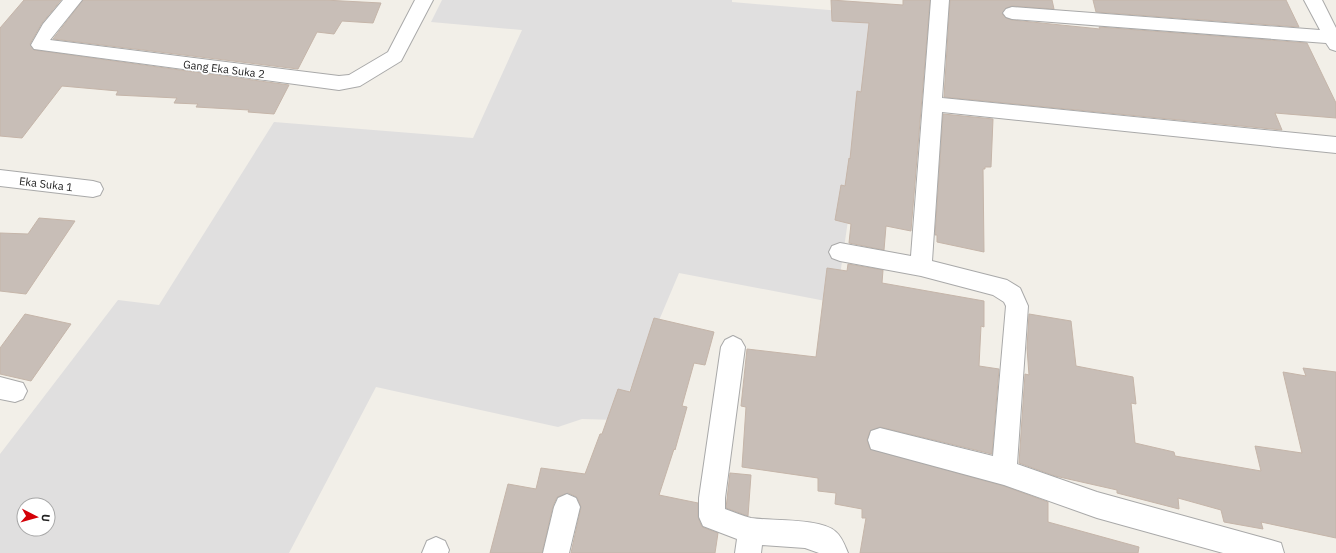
<svg xmlns="http://www.w3.org/2000/svg" width="1336" height="553" viewBox="0 0 1336 553" font-family="'IBM Plex Sans',sans-serif">
  <rect width="100%" height="100%" fill="#f2efe8"/>
  <path fill="#e0dfdf" fill-rule="evenodd" d="M442,0H732V2L878,14L836,303L679,273L617,420L582,419L558,427L376,387L289,553H0V454L118,300L159,305L274,122L473,138L522,30L431,22ZM24,505H48V529H24Z"/>
  <g fill="#c8beb7" stroke="#c5b5a9">
    <polygon points="24,0 61,0 42,23 30,44 34,50 289,85 274,114 248,112 249,110 196,107 198,104 174,103 177,98 116,95 118,91 62,86 22,138 0,136 0,28"/>
    <polygon points="83,0 324,0 381,3 373,23 342,21 334,34 317,32 298,69 53,39"/>
    <polygon points="831,0 903,5 903,0 930,0 911,231 886,226 884,250 849,243 851,224 835,220 841,185 845,186 849,158 850,159 857,91 861,92 869,23 832,21"/>
    <polygon points="950,0 1052,0 1054,9 1012,6 1006,8 1002,14 1006,18 1012,20 1100,29 1099,27 1307,43 1336,103 1336,118 1275,113 1282,130 944,97"/>
    <polygon points="1093,0 1286,0 1299,27 1096,12"/>
    <polygon points="943,114 993,119 991,167 985,167 985,169 983,169 984,252 937,242 937,235 935,235"/>
    <polygon points="39,218 75,221 26,294 0,291 0,233 28,234"/>
    <polygon points="848,264 883,270 882,283 984,301 984,327 981,326 979,366 999,369 992,454 880,427 870,431 867,440 870,449 1004,486 1048,502 1048,522 1139,547 1138,553 860,553 866,518 862,518 862,509 835,504 836,493 818,491 818,478 742,467 746,407 741,406 747,349 816,357 827,268 847,271"/>
    <polygon points="25,314 71,324 31,381 0,374 0,348"/>
    <polygon points="1029,314 1071,321 1076,366 1133,377 1136,404 1131,403 1135,443 1174,452 1175,456 1261,471 1255,446 1302,453 1283,372 1306,376 1303,368 1336,372 1336,538 1261,522 1263,529 1224,522 1221,510 1178,498 1179,509 1117,493 1117,490 1055,476 1019,463 1025,374 1029,375 1027,348"/>
    <polygon points="654,318 714,332 705,365 694,363 682,406 687,407 675,450 674,449 659,495 698,503 698,517 702,527 718,533 715,553 571,553 581,507 577,497 568,493 557,497 553,506 542,553 490,553 508,484 536,489 541,468 585,474 600,434 602,434 618,389 630,392"/>
    <polygon points="730,473 751,475 748,516 726,508"/>
  </g>
  <g fill="none" stroke-linecap="round" stroke-linejoin="round">
    <g stroke="#a9a9a9" stroke-width="2">
      <g id="minor">
        <polygon points="63,0 82,0 50,40 339,76 349,75 388,52 415,0 433,0 401,61 360,86 339,90 34,49 31,45 43,24"/>
        <polygon points="931,0 949,0 942,98 1336,137 1336,153 942,112 932,261 1007,280 1020,288 1028,306 1017,464 1097,492 1271,540 1281,543 1284,553 1223,553 1097,518 1004,485 871,449 868,440 871,431 880,428 993,456 1006,306 1004,302 993,295 921,276 840,261 832,258 829,252 832,246 840,243 911,256"/>
        <polygon points="1304,0 1322,0 1336,28 1336,51 1330,49 1326,43 1012,19 1006,17 1003,13 1006,9 1012,7 1320,30"/>
        <polygon points="0,170 93,181 100,183 103,189 100,195 93,197 0,186"/>
        <path d="M733,336L741,340L745,347L725,498V509C734,512 743,516 751,518C770,521 823,518 836,532C842,537 845,546 848,553H819L805,548L762,545L761,553H735L737,539L703,526L699,517V498L721,347L725,340Z"/>
        <polygon points="0,377 23,383 27,391 23,399 15,402 0,399"/>
        <polygon points="567,494 576,498 580,507 569,553 543,553 554,507 558,498"/>
        <polygon points="436,537 445,541 449,550 448,553 422,553 427,541"/>
      </g>
    </g>
    <use href="#minor" fill="#fff" fill-rule="evenodd"/>
  </g>
  <g text-anchor="middle" dominant-baseline="central" stroke-width="3.5" stroke-linejoin="round" paint-order="stroke">
    <g font-size="11" fill="#222" stroke="#fff">
      <text transform="translate(224 69) rotate(7)">Gang Eka Suka 2</text>
      <text transform="translate(46 184) rotate(7)">Eka Suka 1</text>
    </g>
  </g>
  <g transform="translate(36 517) rotate(96)"><circle r="19" fill="#ffffff" stroke="#a7a7a7"/>
  <path d="M0-3L7 15L0 10L-7 15Z" fill="#d40007"/>
  <text y="-6" font-size="11" font-weight="bold" text-anchor="middle" fill="#222222">U</text>
  </g>
</svg>
